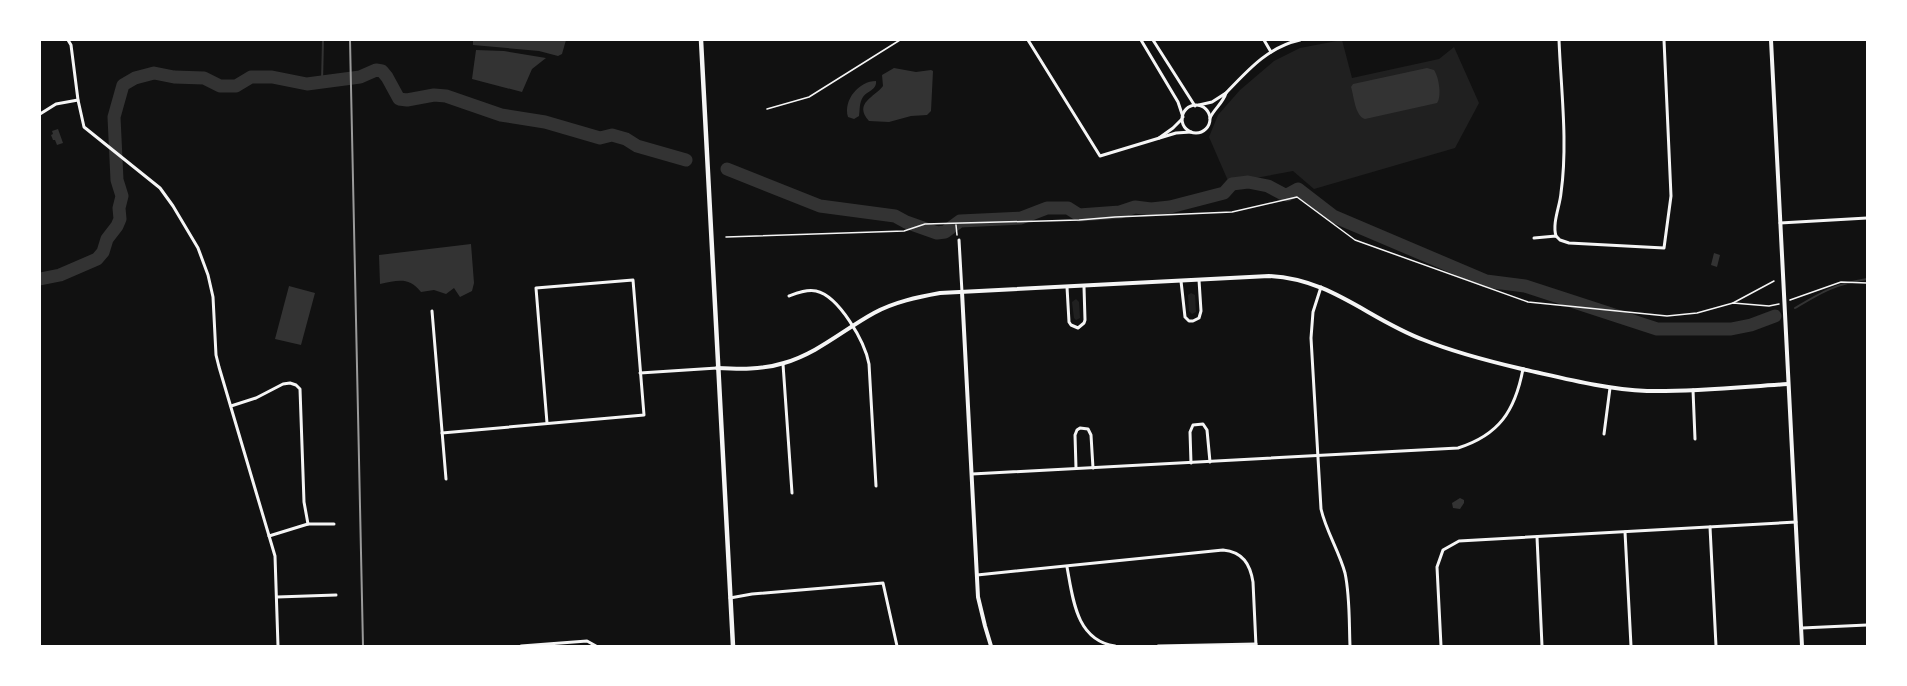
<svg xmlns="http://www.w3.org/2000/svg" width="1907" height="686" viewBox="0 0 1907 686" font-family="Lato,sans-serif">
  <rect width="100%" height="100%" fill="#111"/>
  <g fill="#202020">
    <polygon points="1342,40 1352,78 1439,59 1454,47 1479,103 1455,148 1314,189 1293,171 1229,183 1209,137 1218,115 1240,90 1274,61 1300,48"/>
    <polygon points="1191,293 1195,295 1196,312 1192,314 1189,311 1188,295"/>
    <polygon points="1076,299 1079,302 1080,318 1076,320 1074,318 1072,302"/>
  </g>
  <g fill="#333">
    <polygon points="473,40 566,40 562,54 558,56 539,51 473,45"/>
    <polygon points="476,50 504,51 546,58 532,69 522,92 472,79"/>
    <path d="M894,68L916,72L931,70L933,71L931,111L927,115L911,116L889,122L869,121C853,103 875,97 883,86L882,75Z"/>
    <path d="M1427,68L1434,70C1439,77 1442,97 1437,103L1365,119C1355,116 1354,96 1351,87L1353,84Z"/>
    <path d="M876,81C877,90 867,91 863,97C859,103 860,110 859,116L854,119L848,117C843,100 859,81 876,81Z"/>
    <polygon points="58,129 63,143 57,145 55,140 53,140 51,135 53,134 52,131"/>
    <path d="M471,244L474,283L472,291L460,297L454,288L446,294L434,290L421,292C408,276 397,281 380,284L379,255Z"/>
    <polygon points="1714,253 1720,255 1717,267 1711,265"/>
    <polygon points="289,286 315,293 301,345 275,339"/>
    <polygon points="1460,498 1464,500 1464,503 1460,509 1453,508 1452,503"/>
  </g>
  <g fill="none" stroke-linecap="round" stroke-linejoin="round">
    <g stroke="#333" stroke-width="2">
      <polyline points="322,82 323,40"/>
      <path d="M1795,308C1822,292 1835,284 1867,279"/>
    </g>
    <g stroke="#333" stroke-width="13">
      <polyline points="727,169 820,206 895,216 906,222 937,233 945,232 960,221 1021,218 1047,208 1068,208 1079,215 1120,212 1135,207 1151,209 1170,207 1224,193 1232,184 1248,182 1268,186 1283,194 1287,195 1298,189 1333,216 1486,281 1525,286 1657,329 1731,329 1751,325 1775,316"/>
      <polyline points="40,279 60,275 97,259 103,252 107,239 117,226 120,219 119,208 122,196 117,180 114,117 123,85 135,78 154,73 174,77 204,78 220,86 236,86 251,77 272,77 307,84 360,77 376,70 382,71 387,77 399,99 407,100 434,95 446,96 501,115 545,122 600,138 612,135 626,139 637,146 686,160"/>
    </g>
    <g stroke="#f5f5f5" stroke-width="1.5">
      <polyline points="767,109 809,97 900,40"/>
      <polyline points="956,225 957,235"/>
      <polyline points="726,237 904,231 925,224 1079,220 1115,217 1232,212 1297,197 1355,240 1528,302 1667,316 1697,313 1733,303 1769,306 1779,304"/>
      <polyline points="1790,300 1841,282 1867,283"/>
      <polyline points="1733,303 1774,281"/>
    </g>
    <g stroke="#f5f5f5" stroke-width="3">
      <polyline points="68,40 71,45 78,100 84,127 160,188 173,206 198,248 208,275 213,297 216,355 219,367 275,556 278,646"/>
      <polyline points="1028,40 1100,156 1176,133 1191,132"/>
      <polyline points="1141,40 1178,102 1183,117"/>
      <polyline points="1153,40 1195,106"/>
      <polyline points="1264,40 1271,52"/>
      <polyline points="1199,105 1212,102 1226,93"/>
      <circle cx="1196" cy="119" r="14"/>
      <polyline points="40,114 56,104 78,100"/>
      <path d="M1210,118C1214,109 1223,103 1226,93C1248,70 1268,47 1300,40"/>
      <polyline points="1159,138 1173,128 1182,119"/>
      <polyline points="1780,223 1867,218"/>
      <path d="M1556,236C1552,223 1560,206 1561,193C1568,143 1561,90 1559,40"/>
      <polyline points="1534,238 1556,236 1560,240 1569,243 1664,248 1671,196 1664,40"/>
      <polyline points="959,240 962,292"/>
      <polyline points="1181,281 1185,317 1189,321 1193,321 1199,318 1201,311 1199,280"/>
      <polyline points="1067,287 1069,322 1071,325 1078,328 1084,323 1085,320 1084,287"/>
      <path d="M1321,287L1313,312L1311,338L1321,509C1326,531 1339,551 1345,573C1350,596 1349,622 1350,646"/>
      <path d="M789,296C797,293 807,289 816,291C839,296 865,342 869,364L876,486"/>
      <polyline points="432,311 446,479"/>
      <polyline points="783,364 792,493"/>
      <polyline points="640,373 717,368"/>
      <polyline points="1693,390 1695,439"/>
      <polyline points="231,406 256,398 283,384 290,383 296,385 300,389 304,502 308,524"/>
      <polyline points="442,433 644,415 633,280 536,288 547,423"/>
      <polyline points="1604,434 1610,388"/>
      <polyline points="1191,463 1190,432 1193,425 1203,424 1207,430 1210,462"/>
      <polyline points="1076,468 1075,435 1077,430 1080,428 1088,429 1091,435 1093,468"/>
      <path d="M972,474L1458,448C1499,435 1515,411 1523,369"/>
      <polyline points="1710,527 1716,646"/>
      <polyline points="1625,532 1631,646"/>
      <polyline points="269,536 308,524 334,524"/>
      <polyline points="1537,537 1542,646"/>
      <path d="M1067,567C1073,599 1076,640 1115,646"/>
      <path d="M977,575L1223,550C1243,552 1250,564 1253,582L1256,646"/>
      <polyline points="277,597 336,595"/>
      <polyline points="730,598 752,594 883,583 897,646"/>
      <polyline points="1802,628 1867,625"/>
      <polyline points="521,646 587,641 596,646"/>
      <polyline points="1158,646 1256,644"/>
      <polyline points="1441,646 1437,567 1443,550 1459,541 1796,522"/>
    </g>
    <g stroke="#f5f5f5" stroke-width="4">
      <polyline points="1771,40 1802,646"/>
      <polyline points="962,292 978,597 985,626 991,646"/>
      <path d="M717,368C739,369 762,370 784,363C818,353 843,330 874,313C894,302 918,297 940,293L1269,276C1332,279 1368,319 1424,340C1456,353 1488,361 1522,369C1563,378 1604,389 1647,391C1694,392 1741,387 1788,384"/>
    </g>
    <polyline stroke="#f5f5f5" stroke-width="4.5" points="701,40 733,646"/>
    <polyline stroke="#9a9a9a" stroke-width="2" points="350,40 363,646"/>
  </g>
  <rect width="1907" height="686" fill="none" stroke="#ffffff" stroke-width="82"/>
</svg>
